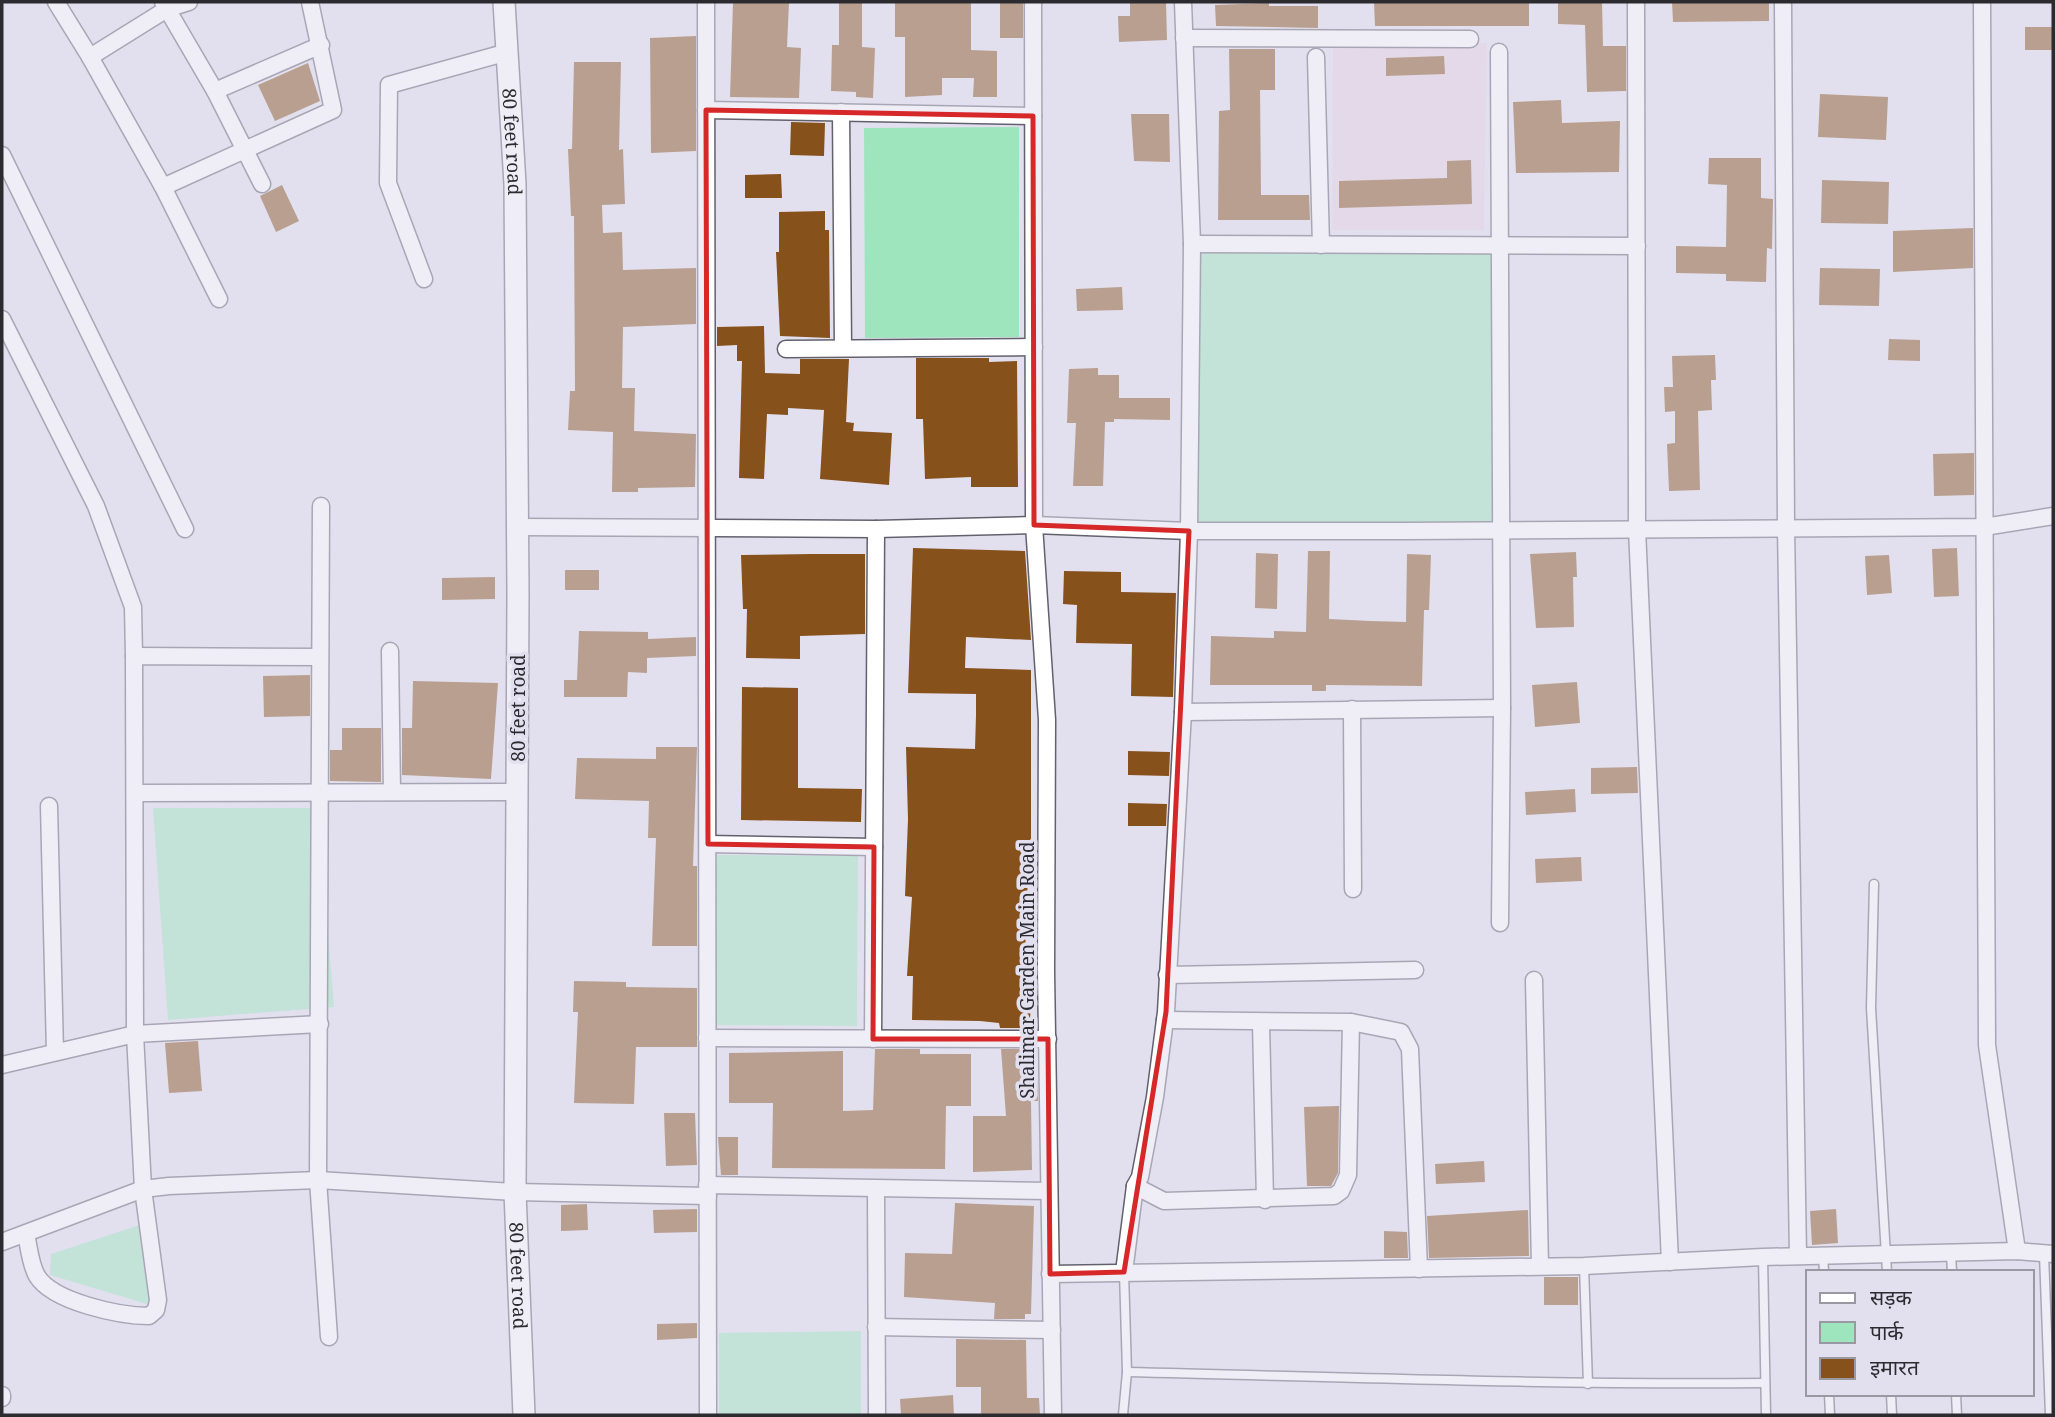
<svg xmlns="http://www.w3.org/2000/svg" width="2055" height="1417" viewBox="0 0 2055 1417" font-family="'Noto Serif','Noto Sans Devanagari',serif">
  <rect width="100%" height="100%" fill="#e2e0ef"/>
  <polygon fill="#e7d1e0" points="1487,43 1484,230 1332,230 1333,44"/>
  <g fill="#9ee5bd">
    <polygon points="1019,127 1019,337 865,338 864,128"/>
    <polygon points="1192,244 1500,246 1501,530 1190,531"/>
    <polygon points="153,808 318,808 334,1007 168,1020"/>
    <polygon points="713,855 858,856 857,1026 712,1025"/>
    <polygon points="152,1221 154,1306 50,1275 51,1254"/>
    <polygon points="861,1331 861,1415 719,1415 719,1333"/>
  </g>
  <g fill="#87511c">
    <polygon points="733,2 789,2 787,47 801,48 799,98 730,97"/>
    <polygon points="839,2 862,2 862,47 875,48 873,98 856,97 856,92 831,91 832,45 839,45"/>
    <polygon points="895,2 971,2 971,50 997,51 997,97 973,97 974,78 942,78 942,95 905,97 905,37 895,37"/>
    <rect x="1000" y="2" width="23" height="36"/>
    <polygon points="1130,2 1166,2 1167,40 1119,42 1118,16 1130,16"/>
    <polygon points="1374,2 1529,2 1529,26 1375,26"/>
    <polygon points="1558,2 1602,2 1603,46 1626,46 1626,91 1587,92 1585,25 1558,24"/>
    <polygon points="1672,2 1769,2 1769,21 1673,22"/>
    <polygon points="1269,3 1269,6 1318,6 1318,28 1216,26 1215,5"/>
    <rect x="2025" y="27" width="28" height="23"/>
    <polygon points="696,36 696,151 651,153 650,38"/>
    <polygon points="1229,49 1275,49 1275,90 1260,90 1261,195 1309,195 1310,220 1218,220 1219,111 1230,110"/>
    <polygon points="1444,56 1445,74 1386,76 1386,58"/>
    <polygon points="574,62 621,62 619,150 623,149 625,204 602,205 603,233 622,232 623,270 696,268 696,324 623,327 622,388 635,388 634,431 696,434 695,487 638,488 638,492 612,492 613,432 568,430 570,391 575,391 574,216 571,216 568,149 572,149"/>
    <polygon points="308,63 320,101 275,121 258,85"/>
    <polygon points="1820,94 1888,97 1886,140 1818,137"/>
    <polygon points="1561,100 1562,123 1620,121 1619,172 1516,173 1513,102"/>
    <polygon points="1131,114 1169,114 1170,162 1134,161"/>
    <polygon points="791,122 825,123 824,156 790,155"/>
    <polygon points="1709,158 1761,158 1761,198 1773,199 1772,249 1767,248 1766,282 1726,281 1726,274 1676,273 1676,246 1726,247 1727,185 1708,184"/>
    <polygon points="1471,160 1472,204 1339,208 1339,181 1447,178 1447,161"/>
    <polygon points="781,174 782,198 745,198 745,175"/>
    <polygon points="1822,180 1889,182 1888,224 1821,223"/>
    <polygon points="282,185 299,221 276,232 260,196"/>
    <polygon points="825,211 825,230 829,230 830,338 780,336 776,252 779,252 779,212"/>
    <polygon points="1973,228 1973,268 1893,272 1893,231"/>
    <polygon points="1820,268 1880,269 1879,306 1819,305"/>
    <polygon points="1122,287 1123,310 1077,311 1076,289"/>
    <polygon points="764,326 765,373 800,374 800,359 849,359 846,422 854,423 853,431 892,433 889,485 820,479 824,410 788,408 788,415 767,414 764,479 739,478 742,361 737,361 737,345 717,346 717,327"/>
    <polygon points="1889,339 1920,340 1920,361 1888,360"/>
    <polygon points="1715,355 1716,380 1711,380 1712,410 1698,411 1700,490 1669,491 1667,444 1675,443 1675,411 1665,412 1664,387 1673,387 1672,356"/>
    <polygon points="916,358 989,358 989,362 1017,361 1018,487 971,487 971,477 925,479 923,419 916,419"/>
    <polygon points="1098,368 1098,375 1119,375 1119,398 1170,398 1170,420 1114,419 1114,422 1105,422 1103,486 1073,486 1076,423 1067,423 1069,369"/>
    <polygon points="1974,453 1974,495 1934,496 1933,454"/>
    <polygon points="913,548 1025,551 1031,640 966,637 965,668 1031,670 1031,874 1028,874 1024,985 1031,985 1030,1028 1000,1028 999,1023 980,1021 912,1020 913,976 907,976 912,897 905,896 908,819 906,747 975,749 976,715 976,694 908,693"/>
    <polygon points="1957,548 1959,596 1934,597 1932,549"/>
    <polygon points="1308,551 1330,551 1329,619 1370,621 1406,622 1407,554 1431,555 1429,610 1424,610 1422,686 1326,685 1326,691 1312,691 1312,685 1210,685 1211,636 1274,638 1274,631 1306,632"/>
    <polygon points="1576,552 1577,577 1573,577 1574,627 1536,628 1530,554"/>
    <polygon points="1256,553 1278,554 1277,609 1255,608"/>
    <polygon points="812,554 865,554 865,634 800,636 800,659 746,658 747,609 743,609 741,555"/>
    <polygon points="1889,555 1892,593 1867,595 1865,556"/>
    <rect x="565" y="570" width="34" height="20"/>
    <polygon points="1064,571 1121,572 1121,592 1176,593 1173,697 1131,696 1132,644 1076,643 1077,605 1063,604"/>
    <polygon points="495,577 495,599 442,600 442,578"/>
    <polygon points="579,631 648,632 648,639 696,637 696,656 647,658 647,673 628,672 627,697 564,697 564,680 577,680"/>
    <polygon points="310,675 310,716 264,717 263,676"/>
    <polygon points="413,681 498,683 491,779 402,775 402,728 412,728"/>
    <polygon points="1577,682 1580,723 1535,727 1532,685"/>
    <polygon points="742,687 798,688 798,788 862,789 861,822 741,820"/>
    <polygon points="342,728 381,728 381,782 330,781 330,750 342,750"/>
    <polygon points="656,747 697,747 693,866 697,866 697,946 652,946 656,838 648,838 649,801 575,799 577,758 656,759"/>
    <polygon points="1128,751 1170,752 1169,776 1128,775"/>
    <polygon points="1637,767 1638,793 1591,794 1591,768"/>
    <polygon points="1575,789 1576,812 1526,815 1525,792"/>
    <polygon points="1128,803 1167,804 1166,826 1128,826"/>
    <polygon points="1581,857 1582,881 1536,883 1535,859"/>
    <polygon points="574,981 626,982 626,987 697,988 697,1047 636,1047 634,1104 574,1103 578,1012 573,1012"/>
    <polygon points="198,1041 202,1091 169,1093 165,1043"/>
    <polygon points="875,1049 920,1049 920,1054 971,1054 971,1106 946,1106 945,1169 772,1168 773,1103 729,1103 729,1053 843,1051 843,1111 873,1110"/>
    <polygon points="1001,1049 1036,1049 1038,1101 1031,1101 1032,1170 973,1172 973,1116 1006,1116"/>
    <polygon points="1339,1106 1338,1173 1331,1186 1307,1186 1304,1107"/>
    <polygon points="664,1113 695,1113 697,1165 666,1166"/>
    <polygon points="718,1137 738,1137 738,1175 721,1175"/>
    <polygon points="1484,1161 1485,1182 1436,1184 1435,1164"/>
    <polygon points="955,1203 1034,1206 1031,1314 1025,1314 1025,1319 994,1319 995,1303 904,1297 905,1253 952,1254"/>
    <polygon points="587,1204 588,1230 561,1231 561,1205"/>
    <polygon points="697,1209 697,1232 654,1233 653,1210"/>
    <polygon points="1836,1209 1838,1243 1812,1245 1810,1211"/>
    <polygon points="1528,1210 1529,1256 1429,1258 1427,1216"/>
    <polygon points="1384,1231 1407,1232 1408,1258 1384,1258"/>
    <rect x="1544" y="1277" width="34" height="28"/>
    <polygon points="697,1323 697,1338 657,1340 657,1324"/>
    <polygon points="956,1339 1026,1340 1027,1398 1039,1398 1040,1415 981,1415 981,1387 956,1387"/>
    <polygon points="953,1395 954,1415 901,1415 900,1399"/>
  </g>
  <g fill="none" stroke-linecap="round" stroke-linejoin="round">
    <g stroke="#63616d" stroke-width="11">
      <g id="service">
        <polyline points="1874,884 1871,1008 1887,1272"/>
        <polyline points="1951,1254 1952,1272"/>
        <polyline points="2044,1254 2050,1415"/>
        <polyline points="1823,1256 1824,1272"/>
        <polyline points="1763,1257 1766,1415"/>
        <polyline points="1584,1266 1588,1384"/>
        <path d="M1127,1372C1340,1377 1552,1385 1765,1383"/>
        <polyline points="1829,1394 1830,1415"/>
        <polyline points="1891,1394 1892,1415"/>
        <polyline points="1956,1394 1957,1415"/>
        <polyline points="1123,1415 1127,1372 1124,1272"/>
      </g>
    </g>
    <g stroke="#63616d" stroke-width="19">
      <g id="minor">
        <polyline points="56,2 90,57 167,9 189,2"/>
        <polyline points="163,2 215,91 262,184"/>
        <polyline points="706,2 708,1415"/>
        <polyline points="1033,2 1034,525 1047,720 1046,971 1053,1415"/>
        <polyline points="1636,2 1637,529 1670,1262"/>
        <polyline points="1783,2 1786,528 1798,1256"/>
        <polyline points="1982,2 1987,1045 2017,1251"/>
        <polyline points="1184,38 1470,39"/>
        <polyline points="1499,52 1502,708 1500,923"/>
        <polyline points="90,57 163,187 219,299"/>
        <polyline points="1316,57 1321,245"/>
        <polyline points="215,91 321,45"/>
        <polyline points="706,110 1033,116"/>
        <polyline points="841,112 843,348"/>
        <polyline points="2,155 185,529"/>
        <polyline points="163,187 333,110 310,2"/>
        <polyline points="1192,244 1637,246"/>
        <polyline points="424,279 388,183 389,85 508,52"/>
        <polyline points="2,319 96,506 133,607 134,656"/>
        <polyline points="786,349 1034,347"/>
        <polyline points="321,506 318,1180 329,1337"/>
        <polyline points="518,527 876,529 1034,525 1189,531 1405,531 1984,527 2053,516"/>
        <polyline points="390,651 392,792"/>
        <polyline points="1352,709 1353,889"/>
        <polyline points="1183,712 1502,708"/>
        <polyline points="135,793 517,792"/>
        <polyline points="49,806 55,1052"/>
        <polyline points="708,844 874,847"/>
        <polyline points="1167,975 1415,970"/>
        <polyline points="1534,980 1540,1266"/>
        <polyline points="1165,1020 1351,1022 1401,1032 1410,1049 1419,1269"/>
        <polyline points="1261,1023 1265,1200"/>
        <polyline points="707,1038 1048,1039"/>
        <polyline points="873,1039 876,529"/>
        <polyline points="2,1065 135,1034 320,1024"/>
        <polyline points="707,1185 1049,1191"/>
        <polyline points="1135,1186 1164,1201 1334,1196 1341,1191 1348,1175 1351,1022"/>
        <polyline points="876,1189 877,1415"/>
        <path d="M26,1234C29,1247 30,1264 37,1276C53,1302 120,1316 149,1316L156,1310L158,1300L143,1189L135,1034L134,656L320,657"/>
        <polyline points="2,1242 143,1189 169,1186 318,1180 515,1192 708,1196"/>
        <polyline points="1124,1272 1135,1186 1140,1177 1155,1097 1166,1012 1183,712 1189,531 1192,244 1183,2"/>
        <polyline points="1050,1274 1584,1266 1763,1257 2017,1251 2053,1254"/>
        <polyline points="876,1327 1052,1330"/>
        <polyline points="2,1395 2,1398"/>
      </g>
    </g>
    <g stroke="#63616d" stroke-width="24">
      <g id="tertiary">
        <path id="s1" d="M504,2L515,184L518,594L515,1192L524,1415"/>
      </g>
    </g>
    <use href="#service" stroke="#fff" stroke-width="8"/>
    <use href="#minor" stroke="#fff" stroke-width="16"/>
    <use href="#tertiary" stroke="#fff" stroke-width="21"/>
  </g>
  <path d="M0 0H2055V1417H0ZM706,110L1033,116L1034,525L1189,531L1166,1012L1124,1272L1050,1274L1048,1039H873L874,847L708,844Z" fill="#e2e0ef" fill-opacity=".55" fill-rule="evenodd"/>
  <path fill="none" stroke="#d62828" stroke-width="5" stroke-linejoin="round" d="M706,110L1033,116L1034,525L1189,531L1166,1012L1124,1272L1050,1274L1048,1039H873L874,847L708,844Z"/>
  <g text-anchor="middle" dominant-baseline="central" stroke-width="7" stroke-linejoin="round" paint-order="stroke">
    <g font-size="19" fill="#2c2b30" stroke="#e2e0ef">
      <text stroke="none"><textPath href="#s1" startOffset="140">80 feet road</textPath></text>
      <text transform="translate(518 708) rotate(-90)">80 feet road</text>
      <text transform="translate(1027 970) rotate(-90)">Shalimar Garden Main Road</text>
      <text stroke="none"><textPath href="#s1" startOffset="1274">80 feet road</textPath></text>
    </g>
  </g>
  <rect width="2055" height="1417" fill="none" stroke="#2c2b30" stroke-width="7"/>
  <rect x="1806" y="1270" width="228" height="126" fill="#e2e0ef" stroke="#9998a3" stroke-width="2"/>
  <rect x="1820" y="1293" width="35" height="10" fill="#ffffff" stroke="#9998a3" stroke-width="2"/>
  <text x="1870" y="1305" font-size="21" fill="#2c2b30">सड़क</text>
  <rect x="1820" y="1322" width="35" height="21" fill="#9ee5bd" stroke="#9998a3" stroke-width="2"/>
  <text x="1870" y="1340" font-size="21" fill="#2c2b30">पार्क</text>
  <rect x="1820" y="1358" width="35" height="21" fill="#87511c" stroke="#9998a3" stroke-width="2"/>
  <text x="1870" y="1375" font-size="21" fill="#2c2b30">इमारत</text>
</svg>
